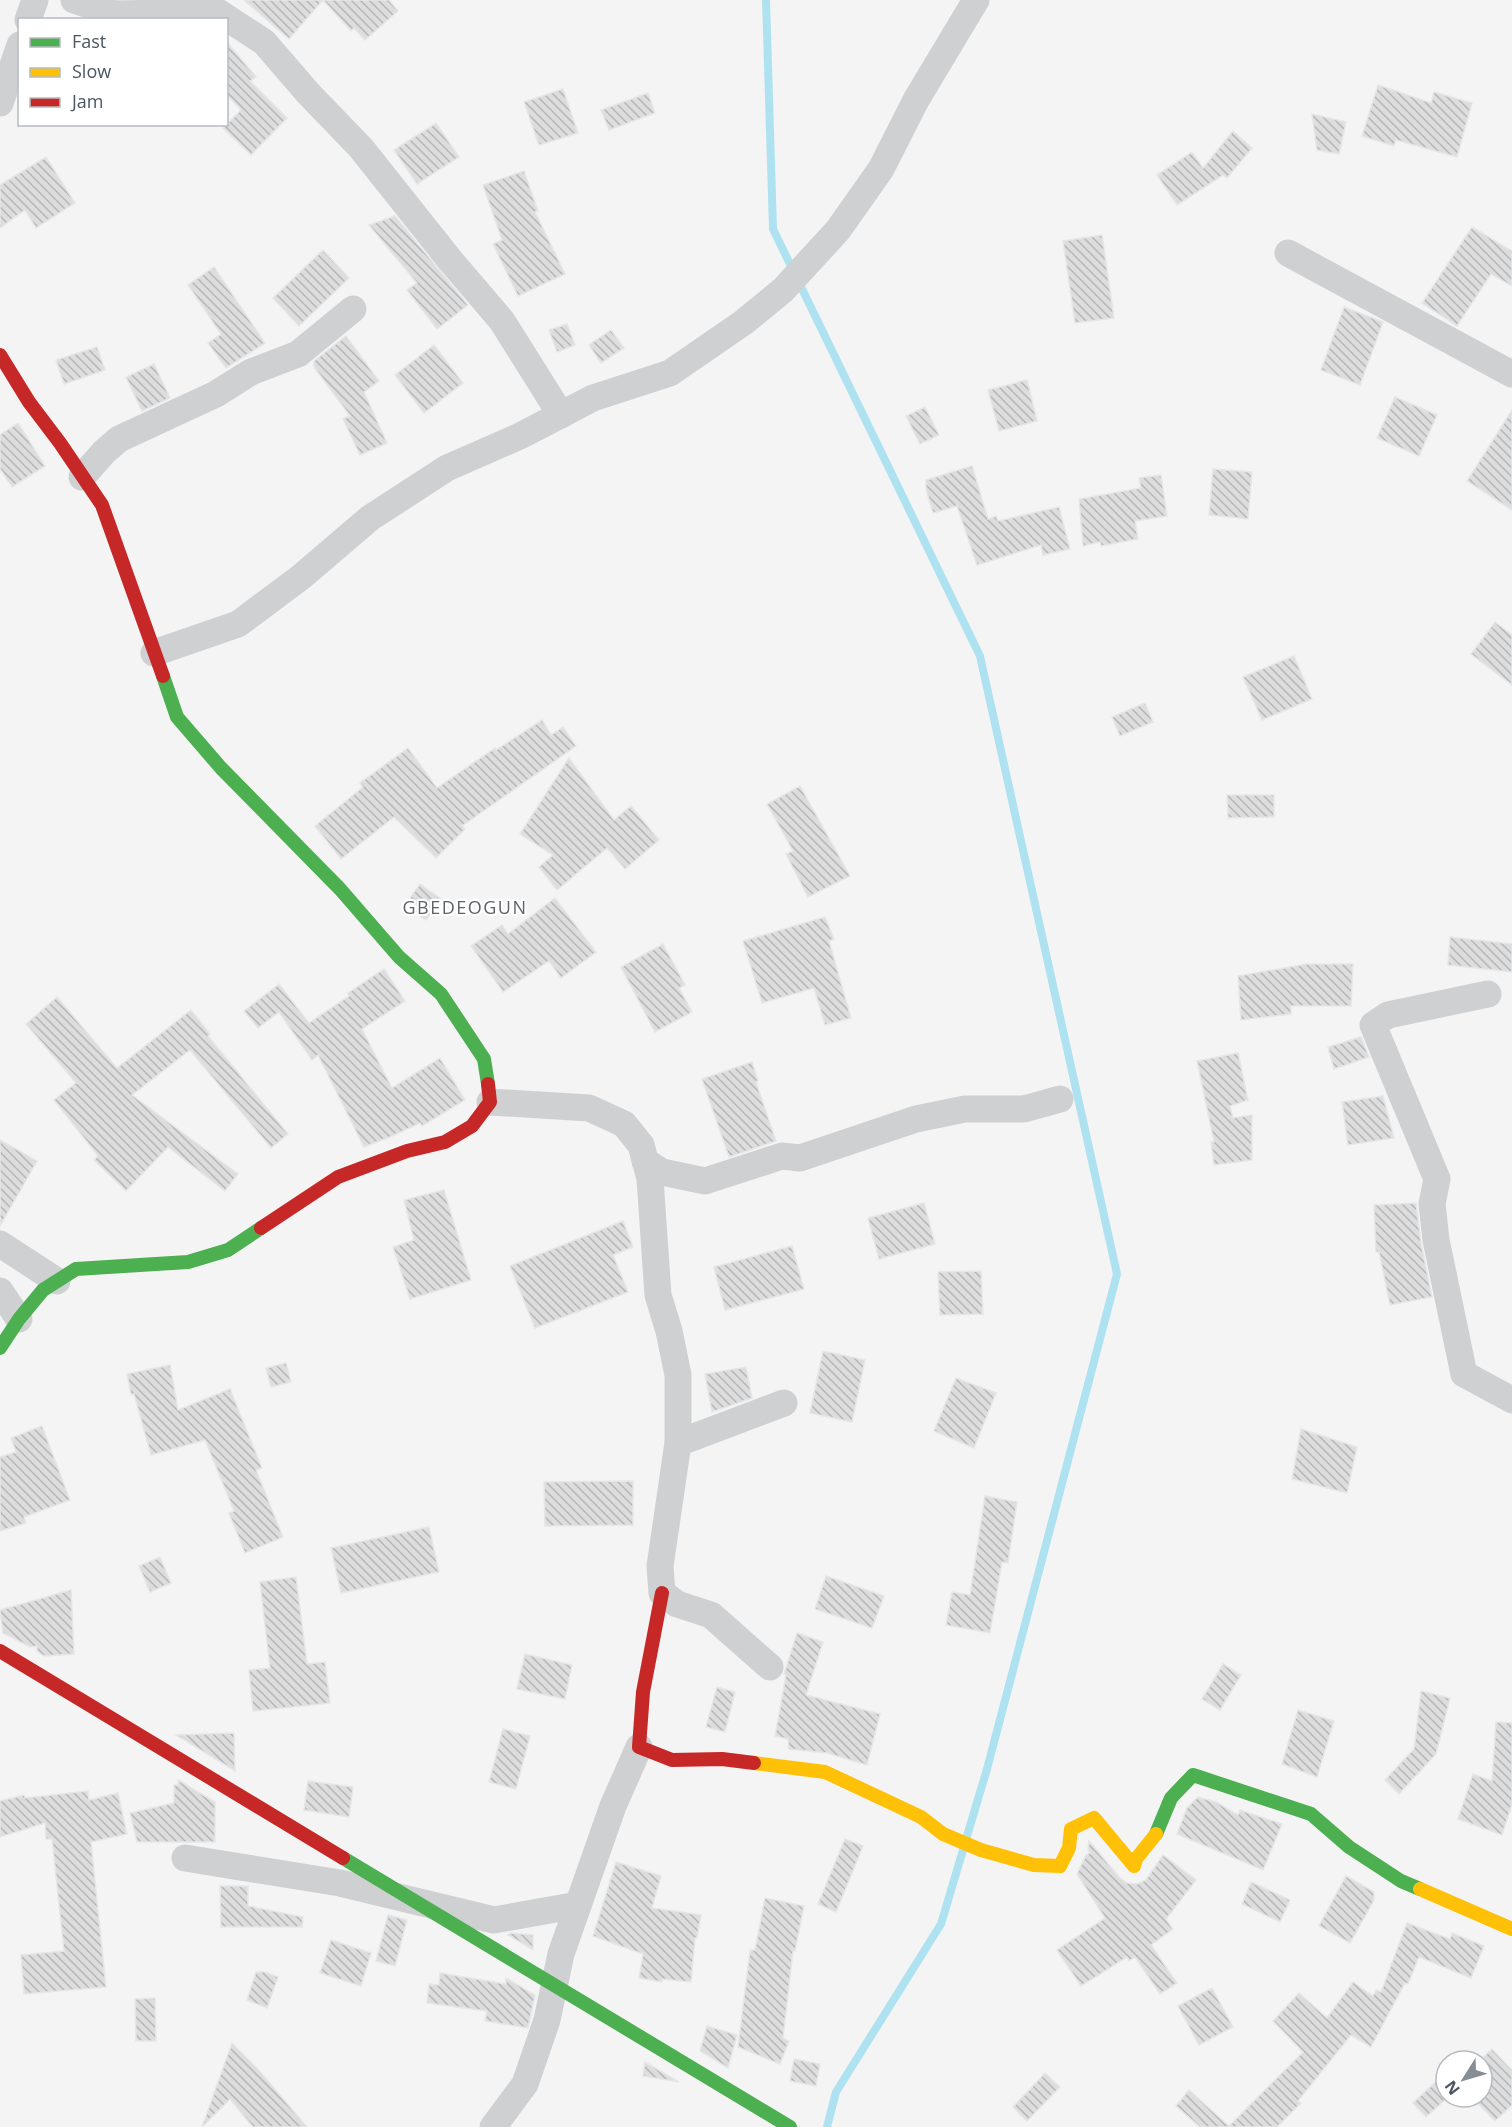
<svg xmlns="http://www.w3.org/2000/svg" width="1512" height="2127" viewBox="0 0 1512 2127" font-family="'Open Sans',sans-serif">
  <defs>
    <pattern id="building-back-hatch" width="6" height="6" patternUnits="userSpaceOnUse" patternTransform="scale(1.5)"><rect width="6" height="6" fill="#ddddde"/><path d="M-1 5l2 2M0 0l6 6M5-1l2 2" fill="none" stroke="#b5b6b7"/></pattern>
  </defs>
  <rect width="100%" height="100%" fill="#f4f4f4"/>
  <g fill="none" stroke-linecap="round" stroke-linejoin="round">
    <g stroke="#aee2f0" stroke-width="8">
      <polyline points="766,0 773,229 980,656 1117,1274 987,1769 967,1836"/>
      <polyline points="827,2127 836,2092 941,1924 963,1850"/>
    </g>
  </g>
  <g fill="url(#building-back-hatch)" stroke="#e5e6e7" stroke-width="1.5">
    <polygon points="244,0 389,0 398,11 365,40 354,28 351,31 323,0 289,39"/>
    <polygon points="226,41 256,77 250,81 287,118 251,155 223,128 241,110 230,98 226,101"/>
    <polygon points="1378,85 1431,103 1434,92 1472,103 1457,157 1396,140 1394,146 1362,136"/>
    <polygon points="563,89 578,133 539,145 524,102"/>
    <polygon points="648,93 655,113 609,130 601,110"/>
    <polygon points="1312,114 1346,122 1339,154 1317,150"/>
    <polygon points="436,123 459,157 417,184 394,150"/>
    <polygon points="1233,131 1252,148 1227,178 1223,175 1177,205 1157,175 1192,152 1203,168"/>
    <polygon points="46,157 75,203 36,228 25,210 0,228 0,185"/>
    <polygon points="524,171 538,211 535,212 565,274 518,296 493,244 502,240 483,185"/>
    <polygon points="395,216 468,305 437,329 407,290 417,283 369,225"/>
    <polygon points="1472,227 1512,251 1512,286 1491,274 1457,326 1422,303"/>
    <polygon points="1102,235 1114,318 1075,323 1063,241"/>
    <polygon points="323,250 349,278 299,326 273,298"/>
    <polygon points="214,267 265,343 226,368 208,343 221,334 188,285"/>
    <polygon points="1344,307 1383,322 1360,385 1321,370"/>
    <polygon points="567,324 575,345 557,352 549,330"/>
    <polygon points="611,330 624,348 601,363 589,345"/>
    <polygon points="346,336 379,381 364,392 387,443 360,455 343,419 350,416 314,367 314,361"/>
    <polygon points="434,345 463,383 424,413 395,375"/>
    <polygon points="97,347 105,370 64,384 56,360"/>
    <polygon points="154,364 170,398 142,411 126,377"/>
    <polygon points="1027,380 1037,421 999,431 988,390"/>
    <polygon points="1395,397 1437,415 1419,456 1377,438"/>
    <polygon points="925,407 939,435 920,444 906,416"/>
    <polygon points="1512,410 1512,510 1467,481"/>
    <polygon points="18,423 45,466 12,487 0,469 0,435"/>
    <polygon points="972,466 988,519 996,516 998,521 1059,507 1070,549 1043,555 1041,545 977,565 957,506 933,513 926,489 926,480"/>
    <polygon points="1213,469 1252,472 1248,519 1209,515"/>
    <polygon points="1161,475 1167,516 1135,521 1138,539 1101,546 1100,542 1083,546 1079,499 1141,488 1139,478"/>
    <polygon points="1495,622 1512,635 1512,685 1471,654"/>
    <polygon points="1294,656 1312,699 1262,720 1243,677"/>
    <polygon points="1145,703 1153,722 1120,736 1112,717"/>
    <polygon points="542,720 551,735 563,727 576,746 462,826 465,829 436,858 394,817 341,859 315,826 363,787 360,783 408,748 437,788 495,748 496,750"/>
    <polygon points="569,758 614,820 631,806 659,840 625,869 607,848 557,890 539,867 553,855 520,834"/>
    <polygon points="800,786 850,876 808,897 786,854 793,851 767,804"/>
    <polygon points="1227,795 1274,795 1274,817 1228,818"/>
    <polygon points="420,884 441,899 426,920 405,905"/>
    <polygon points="555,898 596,952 561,978 549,961 503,992 471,946 502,925 508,934"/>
    <polygon points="825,917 834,939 829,941 851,1018 825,1025 814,988 762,1003 743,941"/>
    <polygon points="1450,937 1512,944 1512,972 1448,965"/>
    <polygon points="663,944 685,985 679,988 692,1012 655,1032 621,967"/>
    <polygon points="1307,964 1353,964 1351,1006 1291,1006 1291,1014 1241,1020 1238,976"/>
    <polygon points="384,969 405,1001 362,1029 392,1088 440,1058 465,1100 422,1126 420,1123 390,1137 364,1147 318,1055 312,1060 279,1012 258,1028 244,1011 279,984 309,1023 349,996 348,993"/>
    <polygon points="57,997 117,1068 191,1010 210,1034 208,1036 288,1134 271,1148 190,1050 132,1095 238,1174 225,1191 168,1147 126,1191 94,1160 98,1156 54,1100 76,1083 26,1024"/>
    <polygon points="1361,1037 1369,1057 1334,1069 1328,1047"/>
    <polygon points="1238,1053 1248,1100 1230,1106 1233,1118 1252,1115 1252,1160 1214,1165 1211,1142 1214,1142 1197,1061"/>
    <polygon points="752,1062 758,1081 756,1082 776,1141 729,1157 702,1079"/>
    <polygon points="1383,1096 1394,1138 1348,1145 1342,1102"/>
    <polygon points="0,1140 37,1161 0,1226"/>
    <polygon points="444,1190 471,1280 410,1299 393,1247 414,1240 404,1200"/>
    <polygon points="924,1203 935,1244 879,1259 868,1218"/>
    <polygon points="1416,1203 1421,1243 1432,1297 1390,1305 1379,1252 1376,1252 1374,1205"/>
    <polygon points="623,1221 633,1247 613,1255 628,1292 535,1328 510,1266"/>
    <polygon points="792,1246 804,1289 725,1310 714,1267"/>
    <polygon points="981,1271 983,1314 940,1315 938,1272"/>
    <polygon points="823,1351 865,1360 852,1422 810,1413"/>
    <polygon points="286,1363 291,1382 271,1387 266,1368"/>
    <polygon points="170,1365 178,1410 230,1389 262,1468 256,1470 283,1537 245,1553 229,1513 234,1511 205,1440 151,1455 134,1394 131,1395 127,1374"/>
    <polygon points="746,1367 752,1398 712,1412 705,1374"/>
    <polygon points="956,1378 996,1393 974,1448 934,1431"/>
    <polygon points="42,1426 70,1500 24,1517 26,1523 0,1531 0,1457 16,1452 11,1438"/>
    <polygon points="1301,1429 1357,1447 1347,1493 1292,1479"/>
    <polygon points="633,1481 633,1525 545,1526 544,1482"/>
    <polygon points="985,1496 1017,1502 1008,1563 1002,1562 990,1633 946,1625 952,1592 970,1595"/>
    <polygon points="429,1527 439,1572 341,1593 331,1548"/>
    <polygon points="160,1557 171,1583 150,1592 139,1566"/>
    <polygon points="826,1576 884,1596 872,1628 815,1609"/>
    <polygon points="296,1577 307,1664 325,1662 330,1703 253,1711 249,1670 270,1668 260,1582"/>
    <polygon points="71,1590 74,1654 44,1656 37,1651 37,1646 30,1647 3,1633 0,1610"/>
    <polygon points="797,1633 823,1642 806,1695 880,1714 867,1765 827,1753 789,1749 788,1739 775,1736 786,1675 784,1674"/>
    <polygon points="525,1654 572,1665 565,1699 517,1689"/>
    <polygon points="1223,1664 1241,1675 1220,1710 1202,1699"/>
    <polygon points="717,1687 735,1692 725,1732 706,1727"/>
    <polygon points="1421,1691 1450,1698 1436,1754 1399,1794 1385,1780 1414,1749"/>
    <polygon points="1298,1710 1334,1721 1317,1777 1282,1764"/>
    <polygon points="1496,1722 1512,1723 1512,1804 1502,1835 1458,1819 1473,1774 1492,1781"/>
    <polygon points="503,1729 530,1736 516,1789 489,1782"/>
    <polygon points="234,1733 235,1771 176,1735"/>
    <polygon points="178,1780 215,1802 215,1842 137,1842 130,1813 174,1803 174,1785 178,1785"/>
    <polygon points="308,1781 353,1787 349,1817 304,1810"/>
    <polygon points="88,1791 89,1800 118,1793 127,1834 91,1842 106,1987 24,1994 21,1955 64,1951 52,1839 46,1839 45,1823 0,1837 0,1801 24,1795 25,1798"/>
    <polygon points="1198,1797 1216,1802 1238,1815 1240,1810 1282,1824 1263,1870 1177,1834 1187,1808"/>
    <polygon points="845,1839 863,1846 836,1912 818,1904"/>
    <polygon points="1089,1841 1120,1878 1127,1883 1137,1884 1146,1880 1163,1855 1196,1880 1166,1919 1173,1929 1151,1945 1177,1983 1160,1994 1135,1957 1129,1961 1127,1957 1081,1986 1057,1950 1105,1918 1077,1874 1086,1855 1090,1853 1088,1850"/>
    <polygon points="616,1862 661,1876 652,1908 701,1915 697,1938 695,1938 691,1982 662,1979 662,1982 639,1978 643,1954 593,1936"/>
    <polygon points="1346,1876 1374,1892 1374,1900 1350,1943 1319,1926"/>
    <polygon points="1251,1882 1290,1900 1280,1922 1242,1904"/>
    <polygon points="220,1886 248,1886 248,1906 303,1917 302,1927 221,1927"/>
    <polygon points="765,1898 804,1906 795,1951 793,1951 783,2038 789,2041 780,2064 738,2047 750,1950 755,1950"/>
    <polygon points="388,1915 407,1920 395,1966 376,1961"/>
    <polygon points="1407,1923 1450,1939 1452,1933 1484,1946 1471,1978 1419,1957 1408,1984 1405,1983 1371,2047 1351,2035 1298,2101 1301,2103 1277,2127 1200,2127 1176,2106 1189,2090 1229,2126 1303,2052 1273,2021 1299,1993 1327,2018 1353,1982 1373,1996 1376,1990 1381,1992"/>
    <polygon points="510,1933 533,1935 533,1950 508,1935"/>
    <polygon points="331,1940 371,1953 361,1986 320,1973"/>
    <polygon points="256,1972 265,1972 278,1977 267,2008 247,2000"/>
    <polygon points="440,1973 506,1984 506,1978 535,1995 528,2028 485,2021 487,2011 427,2003 429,1984 439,1985"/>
    <polygon points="1212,1988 1233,2027 1199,2045 1178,2006"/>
    <polygon points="155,1998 156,2041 136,2041 135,1999"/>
    <polygon points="707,2026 737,2035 728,2068 700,2051"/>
    <polygon points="232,2043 257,2068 307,2127 253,2127 230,2099 202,2127"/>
    <polygon points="1492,2049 1512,2070 1512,2105 1495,2121 1472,2097 1482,2097 1482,2061 1479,2061"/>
    <polygon points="794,2059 820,2064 816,2086 790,2081"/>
    <polygon points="645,2062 679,2082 643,2076"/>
    <polygon points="1446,2072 1446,2097 1448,2097 1426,2117 1413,2103"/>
    <polygon points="1045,2073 1060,2087 1027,2121 1013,2107"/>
  </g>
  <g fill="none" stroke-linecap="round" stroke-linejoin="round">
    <g stroke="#ced0d2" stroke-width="27">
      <polyline points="74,0 115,14 218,12 264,42 308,93 361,148 450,260 502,321 561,415"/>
      <polyline points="28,20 35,0"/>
      <polyline points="0,103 20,45"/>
      <polyline points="1288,253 1512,374"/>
      <polyline points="82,477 104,452 119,439 216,394 251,372 298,354 353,309"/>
      <polyline points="154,653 238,624 301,577 370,518 447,468 520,436 593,398 670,373 744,322 783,290 838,230 881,169 916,100 976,0"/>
      <polyline points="1488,994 1388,1015 1373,1025 1437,1179 1432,1204 1436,1240 1464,1374 1512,1400"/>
      <polyline points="490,1102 589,1108 624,1124 641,1145 650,1179 658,1295 669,1331 678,1375 678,1443 660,1566 662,1593 677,1604 711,1615 770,1667"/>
      <polyline points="645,1161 662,1172 705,1181 782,1156 800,1158 916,1119 965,1109 1024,1109 1060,1099"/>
      <polyline points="0,1244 57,1281"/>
      <polyline points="0,1291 19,1319"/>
      <polyline points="678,1443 784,1403"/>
      <polyline points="185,1858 340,1883 494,1920 578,1905"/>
      <polyline points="493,2127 525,2084 547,2020 561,1954 613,1806 639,1747"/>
    </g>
    <g stroke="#4caf50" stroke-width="14">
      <polyline points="163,676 177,717 221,768 340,889 399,957 441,994 484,1059 488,1084"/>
      <polyline points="0,1348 19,1319 43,1290 76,1269 188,1262 228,1250 261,1228"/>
      <polyline points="1156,1834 1171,1798 1193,1775 1311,1814 1349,1847 1401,1881 1420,1889"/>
      <polyline points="343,1858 790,2127"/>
    </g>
    <g stroke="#ffc107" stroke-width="14">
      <polyline points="754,1763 825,1772 921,1817 943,1834 981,1850 1034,1865 1060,1866 1069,1848 1071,1829 1094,1818 1134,1866 1136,1859 1156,1834"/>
      <polyline points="1420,1889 1512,1929"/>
    </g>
    <g stroke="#c62828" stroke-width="14">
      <polyline points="0,355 29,402 60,443 102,505 163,676"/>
      <polyline points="261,1228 338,1177 407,1151 445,1142 472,1126 490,1102 488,1084"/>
      <polyline points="662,1593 643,1692 639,1747 672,1760 722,1759 754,1763"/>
      <polyline points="0,1651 343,1858"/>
    </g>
  </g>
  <g text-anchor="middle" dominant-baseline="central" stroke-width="4.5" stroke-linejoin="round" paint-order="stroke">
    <g font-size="18" letter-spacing="1.5" fill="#5f6368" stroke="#fff">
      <text x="465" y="907">GBEDEOGUN</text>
    </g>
  </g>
  <rect x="18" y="18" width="210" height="108" fill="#ffffff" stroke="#b7bbc0" stroke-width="1.5"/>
  <rect x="30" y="38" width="30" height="9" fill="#4caf50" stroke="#b7bbc0" stroke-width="1.5"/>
  <text x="72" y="48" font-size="18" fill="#4a5661">Fast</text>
  <rect x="30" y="68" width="30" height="9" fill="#ffc107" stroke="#b7bbc0" stroke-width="1.5"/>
  <text x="72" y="78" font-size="18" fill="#4a5661">Slow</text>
  <rect x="30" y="98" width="30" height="9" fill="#c62828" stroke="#b7bbc0" stroke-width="1.5"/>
  <text x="72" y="108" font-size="18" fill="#4a5661">Jam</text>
  <g transform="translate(1464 2079) rotate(233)"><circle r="28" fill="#ffffff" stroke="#b7bbc0" stroke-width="1.5"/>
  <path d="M0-4.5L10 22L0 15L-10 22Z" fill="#868d94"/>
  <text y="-9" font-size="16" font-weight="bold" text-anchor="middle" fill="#4a5661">N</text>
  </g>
</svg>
